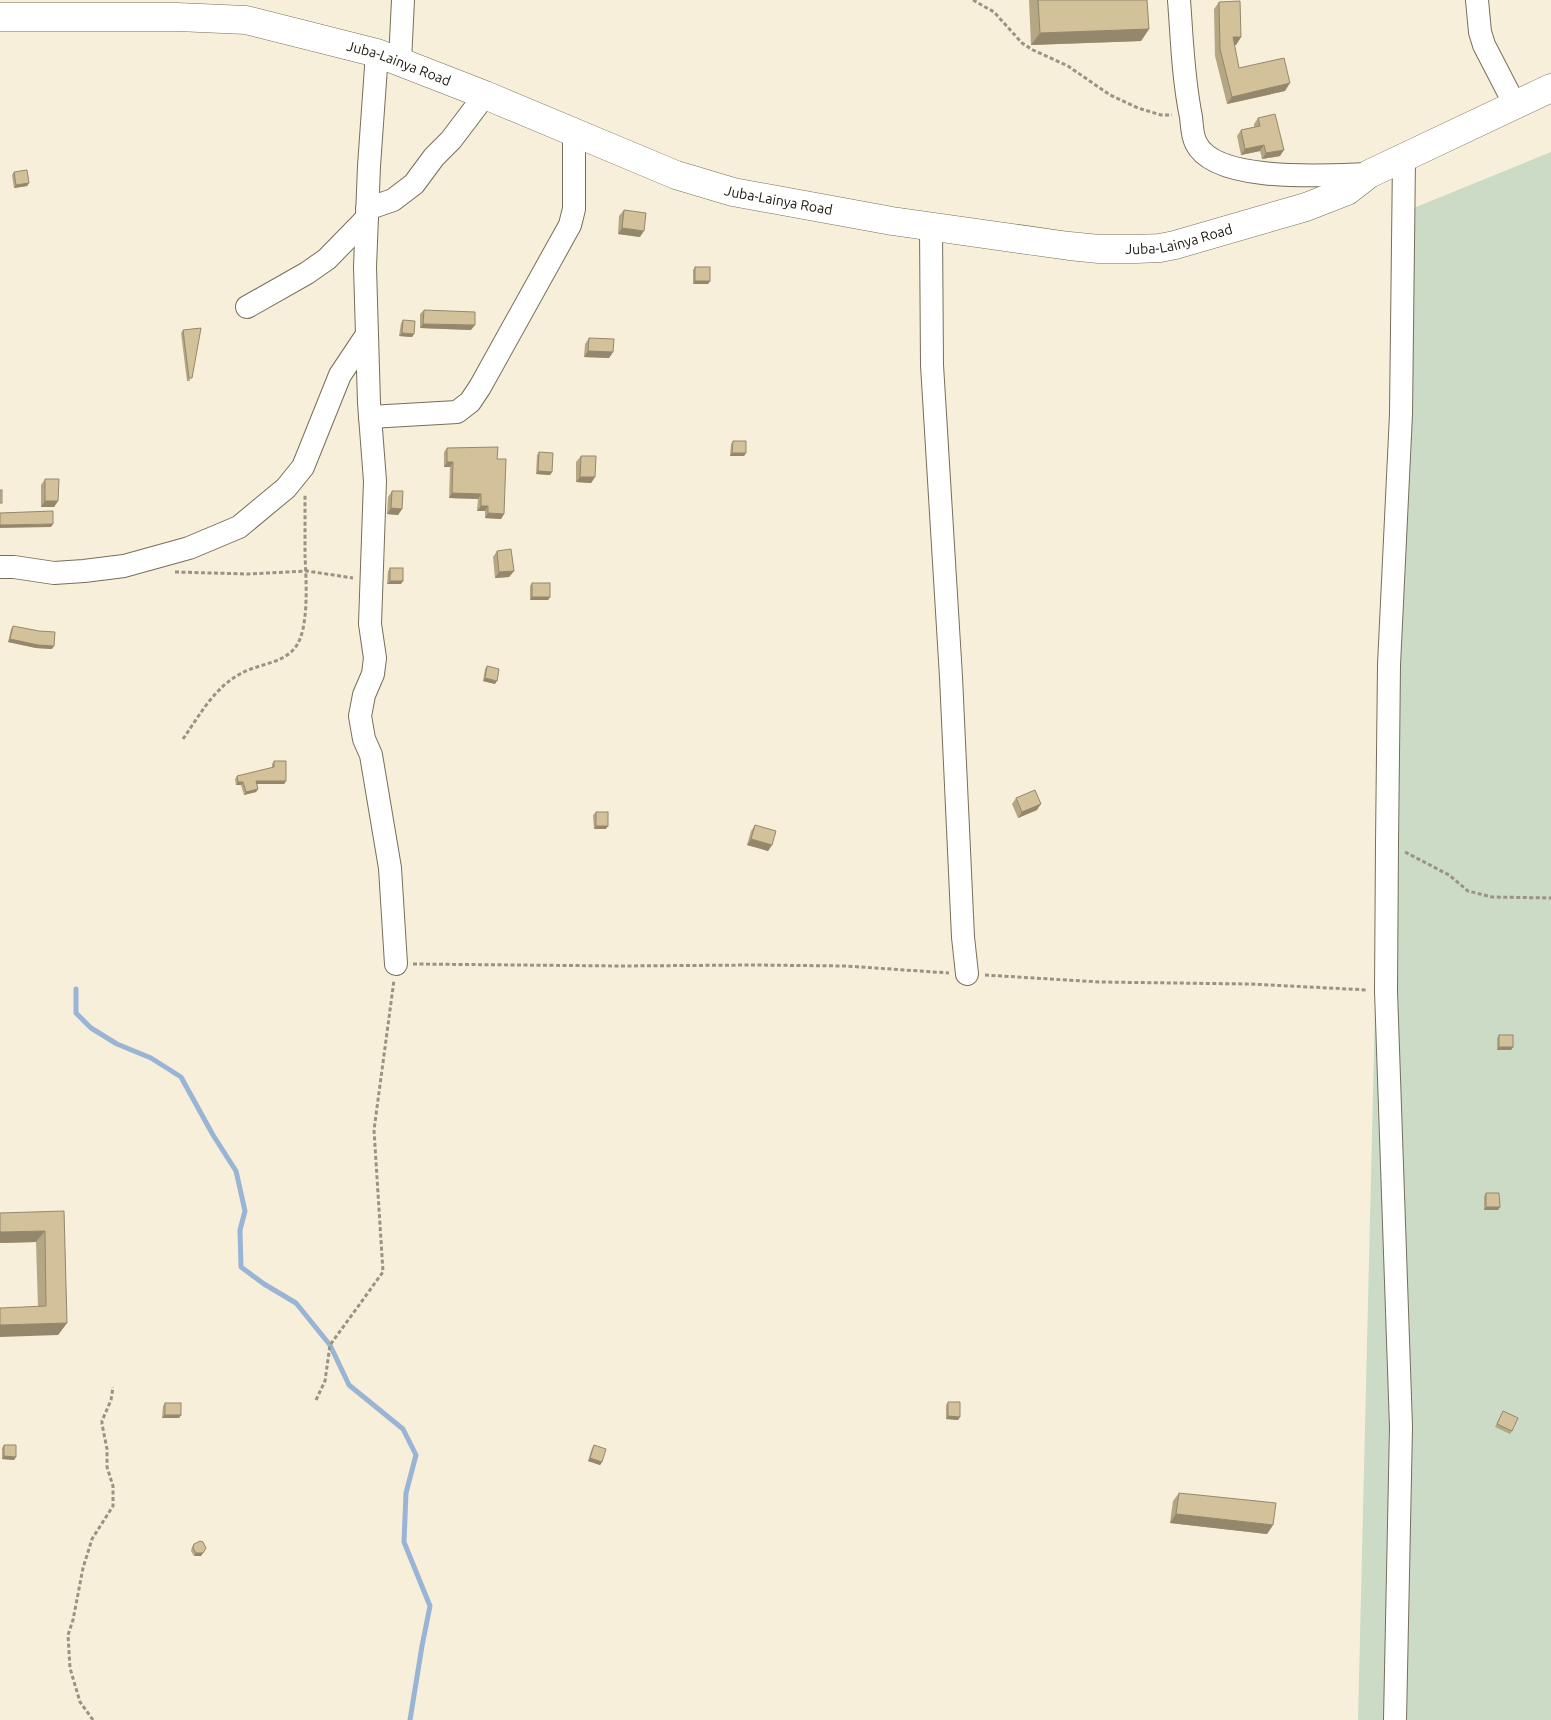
<svg xmlns="http://www.w3.org/2000/svg" width="1551" height="1720" viewBox="0 0 1551 1720" font-family="Ubuntu,sans-serif">
  <rect width="100%" height="100%" fill="#f8efda"/>
  <polygon fill="#cbdbc6" points="1551,152 1551,1720 1358,1720 1394,216"/>
  <g fill="none" stroke-linecap="round" stroke-linejoin="round">
    <polyline stroke="#99b5d5" stroke-width="5" points="76,989 76,1013 91,1028 117,1044 151,1058 181,1077 213,1135 236,1171 245,1211 240,1230 241,1267 264,1284 296,1303 330,1345 349,1385 403,1429 416,1455 406,1493 404,1542 430,1606 422,1646 410,1720"/>
    <g stroke="#766e5c" stroke-width="24">
      <g id="minor">
        <path d="M1179,0C1182,39 1183,78 1191,117C1192,125 1192,136 1196,143C1215,184 1330,175 1369,174"/>
        <polyline points="1477,0 1480,32 1484,45 1515,105"/>
        <polyline points="377,53 369,166 365,267 369,403 375,481 370,624 375,658 373,674 364,695 360,716 364,739 371,755 390,868 396,964"/>
        <polyline points="400,61 403,0"/>
        <polyline points="367,209 393,200 414,184 434,157 451,140 485,95"/>
        <polyline points="931,227 932,365 951,677 963,937 967,974"/>
        <polyline points="247,307 307,273 327,259 367,218"/>
        <polyline points="370,417 457,412 470,402 480,387 570,225 574,209 574,134"/>
        <polyline points="0,567 14,567 54,573 84,571 124,566 189,548 239,527 286,488 303,467 340,375 366,336"/>
        <polyline points="1395,1720 1401,1427 1386,991 1387,843 1389,665 1401,414 1404,159"/>
      </g>
    </g>
    <g stroke="#766e5c" stroke-width="29">
      <g id="major">
        <path id="s1" d="M0,17H177L246,20L377,53L485,95L676,175L733,192L892,221L1069,246L1099,249H1136L1160,248L1175,245L1306,207L1347,191L1369,174L1551,88"/>
      </g>
    </g>
    <g stroke="#9a9384" stroke-width="3" stroke-dasharray="4 2.5" stroke-linecap="butt">
      <polyline points="973,0 994,12 1022,43 1033,50 1068,66 1110,95 1138,108 1161,115 1172,115"/>
      <polyline points="175,572 248,574 307,571 353,578"/>
      <path d="M183,739C199,716 214,688 240,674C257,664 281,664 294,649C310,632 306,578 305,556C305,536 305,515 305,495"/>
      <polyline points="1405,852 1449,875 1468,891 1492,897 1551,898"/>
      <polyline points="413,964 621,966 754,965 846,966 949,973"/>
      <polyline points="985,975 1099,982 1250,984 1368,990"/>
      <polyline points="316,1400 325,1381 330,1345 383,1272 374,1130 394,980"/>
      <polyline points="93,1720 80,1702 70,1668 68,1635 73,1620 83,1568 92,1539 113,1506 113,1486 107,1467 107,1449 102,1424 102,1421 111,1400 113,1387"/>
    </g>
    <use href="#minor" stroke="#fff" stroke-width="22"/>
    <use href="#major" stroke="#fff" stroke-width="28"/>
  </g>
  <g fill="#b5a684">
    <polygon points="1029,0 1147,0 1149,29 1141,41 1031,45"/>
    <polygon points="1219,2 1241,37 1236,45 1234,45 1239,68 1285,91 1227,104 1215,56 1214,9"/>
    <polygon points="1258,118 1280,156 1262,159 1260,151 1241,155 1237,136 1241,130 1254,127 1254,124"/>
    <polygon points="14,172 29,183 27,186 14,188 12,175"/>
    <polygon points="624,210 640,237 618,234 619,216"/>
    <polygon points="695,267 710,281 708,284 693,284 693,270"/>
    <polygon points="424,310 471,330 420,328 420,314"/>
    <polygon points="403,320 414,334 412,337 399,336 401,323"/>
    <polygon points="183,330 190,381 187,381 181,333"/>
    <polygon points="589,338 613,352 609,358 584,357 585,344"/>
    <polygon points="733,441 746,453 744,456 730,456 731,444"/>
    <polygon points="447,448 497,459 504,514 501,519 485,518 485,511 477,511 478,499 449,498 450,467 444,467 444,452"/>
    <polygon points="539,452 552,472 550,475 536,474 537,455"/>
    <polygon points="581,456 595,477 591,483 576,482 576,462"/>
    <polygon points="45,479 58,501 54,507 41,507 41,485"/>
    <polygon points="392,491 402,509 398,515 387,514 388,497"/>
    <polygon points="497,551 514,571 509,577 495,578 493,557"/>
    <polygon points="390,568 401,584 387,584 388,571"/>
    <polygon points="532,583 550,597 548,600 530,600 530,586"/>
    <polygon points="13,626 52,649 36,648 8,642 11,629"/>
    <polygon points="487,666 495,684 483,681 485,669"/>
    <polygon points="274,761 286,781 284,784 257,784 258,789 256,792 244,795 241,785 236,785 235,779 237,776 272,768 272,764"/>
    <polygon points="1016,798 1037,810 1018,818 1012,804"/>
    <polygon points="596,812 606,829 594,829 593,815"/>
    <polygon points="755,825 772,845 768,851 747,845 751,831"/>
    <polygon points="1499,1035 1513,1047 1511,1050 1497,1050 1497,1038"/>
    <polygon points="1486,1193 1500,1207 1498,1210 1484,1210 1484,1196"/>
    <polygon points="64,1211 67,1323 58,1335 38,1307 36,1242 0,1243"/>
    <polygon points="948,1402 960,1417 958,1420 946,1419 946,1405"/>
    <polygon points="165,1403 181,1415 179,1418 162,1418 163,1406"/>
    <polygon points="1503,1411 1512,1431 1510,1434 1495,1427"/>
    <polygon points="4,1445 16,1457 14,1460 2,1459 2,1448"/>
    <polygon points="594,1445 602,1462 600,1465 588,1461 592,1448"/>
    <polygon points="1179,1493 1273,1525 1267,1534 1170,1523 1173,1501"/>
    <polygon points="194,1544 203,1553 201,1556 194,1556 191,1551 192,1547"/>
  </g>
  <g fill="#94876c">
    <polygon points="1149,29 1141,41 1031,45 1040,33"/>
    <polygon points="1233,37 1241,37 1236,45 1228,45"/>
    <polygon points="1290,83 1285,91 1227,104 1232,97"/>
    <polygon points="1264,145 1260,151 1241,155 1245,149"/>
    <polygon points="1284,150 1280,156 1262,159 1266,153"/>
    <polygon points="29,183 27,186 14,188 16,185"/>
    <polygon points="622,228 644,231 640,237 618,234"/>
    <polygon points="695,281 710,281 708,284 693,284"/>
    <polygon points="423,324 475,325 471,330 420,328"/>
    <polygon points="402,333 414,334 412,337 399,336"/>
    <polygon points="588,351 613,352 609,358 584,357"/>
    <polygon points="732,453 746,453 744,456 730,456"/>
    <polygon points="447,462 453,462 450,467 444,467"/>
    <polygon points="538,471 552,472 550,475 536,474"/>
    <polygon points="580,477 595,477 591,483 576,482"/>
    <polygon points="452,493 481,494 478,499 449,498"/>
    <polygon points="45,501 58,501 54,507 41,507"/>
    <polygon points="481,506 488,506 485,511 477,511"/>
    <polygon points="391,508 402,509 398,515 387,514"/>
    <polygon points="488,513 504,514 501,519 485,518"/>
    <polygon points="53,524 51,527 0,528 0,525"/>
    <polygon points="514,571 509,577 495,578 499,572"/>
    <polygon points="390,581 403,581 401,584 387,584"/>
    <polygon points="532,597 550,597 548,600 530,600"/>
    <polygon points="10,639 54,646 52,649 36,648 8,642"/>
    <polygon points="485,678 497,681 495,684 483,681"/>
    <polygon points="256,781 286,781 284,784 254,784"/>
    <polygon points="238,782 243,782 241,785 236,785"/>
    <polygon points="258,789 256,792 244,795 246,792"/>
    <polygon points="1041,804 1037,810 1018,818 1022,812"/>
    <polygon points="596,826 608,826 606,829 594,829"/>
    <polygon points="751,839 772,845 768,851 747,845"/>
    <polygon points="1499,1047 1513,1047 1511,1050 1497,1050"/>
    <polygon points="1486,1207 1500,1207 1498,1210 1484,1210"/>
    <polygon points="45,1231 36,1242 0,1243 0,1232"/>
    <polygon points="67,1323 58,1335 0,1337 0,1325"/>
    <polygon points="165,1415 181,1415 179,1418 162,1418"/>
    <polygon points="948,1416 960,1417 958,1420 946,1419"/>
    <polygon points="4,1456 16,1457 14,1460 2,1459"/>
    <polygon points="590,1458 602,1462 600,1465 588,1461"/>
    <polygon points="1176,1514 1273,1525 1267,1534 1170,1523"/>
    <polygon points="196,1553 203,1553 201,1556 194,1556"/>
  </g>
  <g fill="#d3c19a" stroke="#94876c">
    <polygon points="1038,0 1147,0 1149,29 1040,33"/>
    <polygon points="1240,1 1241,37 1233,37 1239,68 1284,58 1290,83 1232,97 1220,49 1219,2"/>
    <polygon points="1275,114 1284,150 1266,153 1264,145 1245,149 1241,130 1260,126 1258,118"/>
    <polygon points="27,170 29,183 16,185 14,172"/>
    <polygon points="624,210 646,213 644,231 622,228"/>
    <rect x="695" y="267" width="15" height="14"/>
    <polygon points="424,310 475,312 475,325 423,324"/>
    <polygon points="403,320 415,321 414,334 402,333"/>
    <polygon points="201,328 192,378 189,378 183,330"/>
    <polygon points="589,338 614,339 613,352 588,351"/>
    <polygon points="733,441 746,441 746,453 732,453"/>
    <polygon points="498,447 497,459 506,459 504,514 488,513 488,506 481,506 481,494 452,493 453,462 447,462 447,448"/>
    <polygon points="539,452 553,453 552,472 538,471"/>
    <polygon points="581,456 596,456 595,477 580,477"/>
    <polygon points="45,479 59,479 58,501 45,501"/>
    <rect x="0" y="490" width="2" height="13"/>
    <polygon points="392,491 403,491 402,509 391,508"/>
    <polygon points="53,511 53,524 0,525 0,513"/>
    <polygon points="511,549 514,571 499,572 497,551"/>
    <rect x="390" y="568" width="13" height="13"/>
    <rect x="532" y="583" width="18" height="14"/>
    <polygon points="13,626 39,631 55,632 54,646 38,645 10,639"/>
    <polygon points="487,666 499,669 497,681 485,678"/>
    <polygon points="274,761 286,761 286,781 256,781 258,789 246,792 243,782 238,782 237,776 274,767"/>
    <polygon points="1035,790 1041,804 1022,812 1016,798"/>
    <rect x="596" y="812" width="12" height="14"/>
    <polygon points="755,825 776,831 772,845 751,839"/>
    <rect x="1499" y="1035" width="14" height="12"/>
    <polygon points="1486,1193 1499,1193 1500,1207 1486,1207"/>
    <polygon points="64,1211 67,1323 0,1325 0,1308 46,1306 45,1231 0,1232 0,1213"/>
    <polygon points="948,1402 960,1402 960,1417 948,1416"/>
    <rect x="165" y="1403" width="16" height="12"/>
    <polygon points="1503,1411 1518,1418 1512,1431 1497,1424"/>
    <polygon points="4,1445 16,1445 16,1457 4,1456"/>
    <polygon points="594,1445 606,1449 602,1462 590,1458"/>
    <polygon points="1179,1493 1276,1503 1273,1525 1176,1514"/>
    <polygon points="200,1541 203,1542 206,1548 203,1553 196,1553 193,1548 194,1544"/>
  </g>
  <g text-anchor="middle" dominant-baseline="central" stroke-width="5" stroke-linejoin="round" paint-order="stroke">
    <g font-size="14" fill="#19150e" stroke="#f8efda">
      <text stroke="none"><textPath href="#s1" startOffset="405">Juba-Lainya Road</textPath></text>
      <text stroke="none"><textPath href="#s1" startOffset="810">Juba-Lainya Road</textPath></text>
      <text stroke="none"><textPath href="#s1" startOffset="1215">Juba-Lainya Road</textPath></text>
    </g>
  </g>
</svg>
